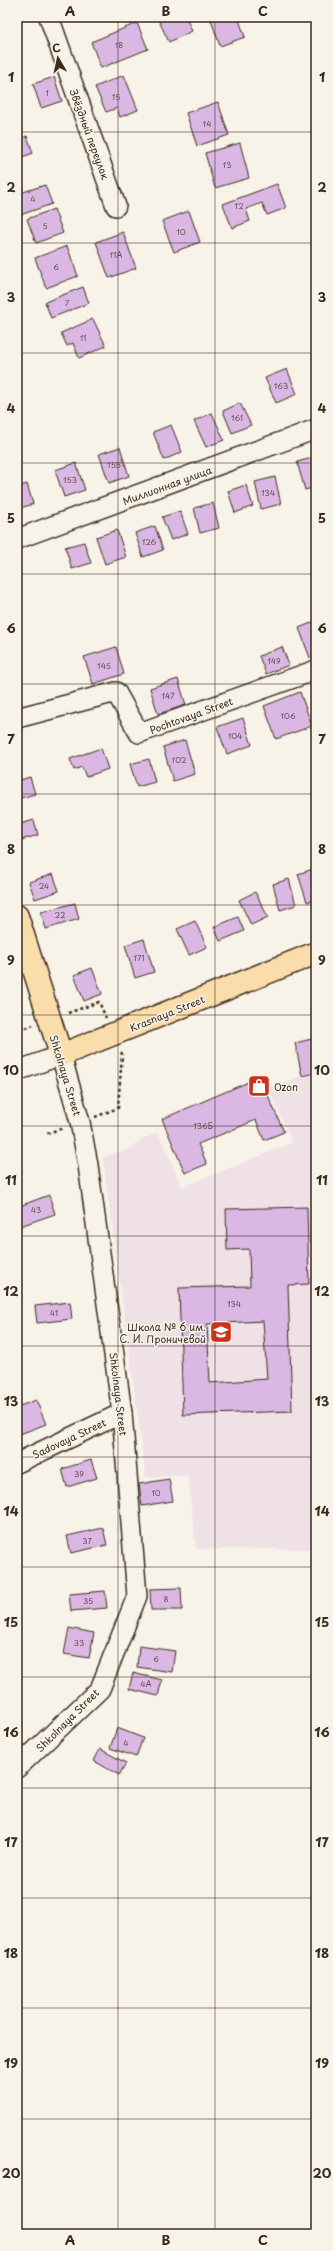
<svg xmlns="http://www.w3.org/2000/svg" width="333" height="2251" viewBox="0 0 333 2251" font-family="'Playpen Sans',sans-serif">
  <rect width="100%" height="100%" fill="#f7f3e8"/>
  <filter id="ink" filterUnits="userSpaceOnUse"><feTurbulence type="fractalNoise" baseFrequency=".025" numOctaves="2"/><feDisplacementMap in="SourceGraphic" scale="8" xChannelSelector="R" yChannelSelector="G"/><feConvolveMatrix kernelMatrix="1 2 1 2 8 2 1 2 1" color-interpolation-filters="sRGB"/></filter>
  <g filter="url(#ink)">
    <polygon fill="#efe1e6" points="316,1075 316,1523 309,1549 196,1549 188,1476 146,1477 103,1157 128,1150 140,1140 158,1132 182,1187 292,1143 269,1088 298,1077"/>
    <g fill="#dbb8e3" stroke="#3b2a1e" fill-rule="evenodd">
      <polygon points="157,17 186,17 192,31 169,42"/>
      <polygon points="219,17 238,17 245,37 220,46 211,20"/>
      <polygon points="137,23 148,49 101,68 91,42"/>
      <polygon points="124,75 138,110 120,117 117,108 106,112 95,87"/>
      <polygon points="54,77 62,101 41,108 33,84"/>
      <polygon points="218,102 229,135 197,146 186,113"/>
      <polygon points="27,136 33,153 17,159 17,140"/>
      <polygon points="240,143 249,178 215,188 205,153"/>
      <polygon points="277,184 286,208 267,215 262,203 246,209 250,221 232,228 223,204"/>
      <polygon points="45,185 52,204 17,216 17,194"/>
      <polygon points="54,209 63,233 36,243 27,219"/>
      <polygon points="189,211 200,242 174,252 162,221"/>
      <polygon points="123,232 136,268 109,278 96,242"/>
      <polygon points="67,246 78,276 46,288 35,258"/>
      <polygon points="83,287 89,303 51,318 45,302"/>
      <polygon points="93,319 106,346 79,358 73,343 67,346 61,333"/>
      <polygon points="287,369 297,394 276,403 265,378"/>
      <polygon points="240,403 251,425 232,433 223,411"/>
      <polygon points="212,413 224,440 206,447 194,421"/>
      <polygon points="171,425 182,452 164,460 153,432"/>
      <polygon points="120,447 129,476 109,483 99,454"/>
      <polygon points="316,457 316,487 305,490 297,462"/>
      <polygon points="76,463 85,490 64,497 55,470"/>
      <polygon points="275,477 281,504 261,509 255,482"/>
      <polygon points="27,484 33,504 17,509 17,487"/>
      <polygon points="246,485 253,506 235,513 228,491"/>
      <polygon points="213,503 219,528 200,533 194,508"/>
      <polygon points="180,511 188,534 171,540 162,517"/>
      <polygon points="155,526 163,550 143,557 135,533"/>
      <polygon points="117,530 126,557 105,564 96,537"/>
      <polygon points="84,542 91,563 72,569 65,547"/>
      <polygon points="316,621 316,655 310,658 299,628"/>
      <polygon points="116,647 124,674 93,684 84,657"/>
      <polygon points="282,647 289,665 266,674 259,656"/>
      <polygon points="178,679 186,705 158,714 150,688"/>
      <polygon points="300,692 312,726 276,739 264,706"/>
      <polygon points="243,718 252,745 227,754 217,727"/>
      <polygon points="185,740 195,774 173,781 163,747"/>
      <polygon points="17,743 20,753 17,754"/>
      <polygon points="101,748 108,769 86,777 82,767 74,770 70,759"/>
      <polygon points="149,759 155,782 137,787 130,764"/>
      <polygon points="30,777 35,794 17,799 17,781"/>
      <polygon points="34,820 38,835 18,841 17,825"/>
      <polygon points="316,868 316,899 307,902 298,874"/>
      <polygon points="53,874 59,891 35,899 29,882"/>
      <polygon points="289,879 296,905 280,910 273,884"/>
      <polygon points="255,892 268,917 251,925 239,900"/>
      <polygon points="75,903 79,919 46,929 41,912"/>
      <polygon points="238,917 244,931 220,941 214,927"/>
      <polygon points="195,921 207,947 189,955 177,929"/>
      <polygon points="144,939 154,972 135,978 125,945"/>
      <polygon points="92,968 102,994 84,1001 74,975"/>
      <polygon points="316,1038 316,1073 302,1076 295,1043"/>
      <polygon points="260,1077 284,1132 264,1140 256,1120 198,1144 207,1164 185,1173 162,1119"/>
      <polygon points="49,1195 55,1214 20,1226 17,1217 17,1207"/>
      <path d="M307,1207L309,1284L288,1285L292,1411L183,1415L179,1288L250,1286L249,1249L227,1250L226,1209ZM263,1321L267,1379L210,1383L207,1324Z"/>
      <polygon points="70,1302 72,1319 37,1323 35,1306"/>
      <polygon points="36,1400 46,1424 20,1434 17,1427 17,1407"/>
      <polygon points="91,1460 97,1478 67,1487 62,1469"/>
      <polygon points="169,1479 173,1501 142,1506 139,1484"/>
      <polygon points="17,1503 23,1516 17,1519"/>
      <polygon points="103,1528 107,1545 71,1553 67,1536"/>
      <polygon points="181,1588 182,1610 151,1610 150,1589"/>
      <polygon points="105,1591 107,1608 71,1611 69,1594"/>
      <polygon points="69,1628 94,1633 89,1658 64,1654"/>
      <polygon points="139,1646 175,1651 172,1672 137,1667"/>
      <polygon points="133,1673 162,1680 158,1696 129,1689"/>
      <polygon points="117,1728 143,1738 136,1757 110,1748"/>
      <polygon points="17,1733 21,1742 17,1744"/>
      <polygon points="100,1749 126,1763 119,1775 94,1761"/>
    </g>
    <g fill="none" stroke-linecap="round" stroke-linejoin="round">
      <g stroke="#3b2a1e" stroke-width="22">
        <g id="minor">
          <polyline points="49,17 116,206"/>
          <polyline points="17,539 316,429"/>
          <polyline points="17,718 116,692 139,733 316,670"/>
          <polyline points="17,1071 61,1055 80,1122 88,1165 122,1413 137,1596 100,1689 17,1768"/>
          <polyline points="17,1463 122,1413"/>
        </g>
      </g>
      <g stroke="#3b2a1e" stroke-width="25">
        <polyline id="major" points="17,916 61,1055 316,953"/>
      </g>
      <g stroke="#3b2a1e" stroke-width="2.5" stroke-dasharray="3 3" stroke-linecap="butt">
        <polyline points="68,1013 99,1002 106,1018"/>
        <polyline points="26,1028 33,1025"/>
        <polyline points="95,1117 118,1108 122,1054 120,1050"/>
        <polyline points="47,1133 64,1128"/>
      </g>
      <use href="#minor" stroke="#f7f3e8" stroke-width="19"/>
      <use href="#major" stroke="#fbddab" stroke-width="22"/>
    </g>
  </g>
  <path fill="none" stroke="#3b2a1e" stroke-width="1" stroke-opacity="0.55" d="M118,17V2234M215,17V2234M17,132H316M17,243H316M17,353H316M17,463H316M17,574H316M17,684H316M17,794H316M17,905H316M17,1015H316M17,1126H316M17,1236H316M17,1346H316M17,1457H316M17,1567H316M17,1677H316M17,1788H316M17,1898H316M17,2008H316M17,2119H316"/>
  <defs>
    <g id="shop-square" transform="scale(1.15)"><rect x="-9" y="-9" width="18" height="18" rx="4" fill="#c8321e" stroke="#f7f3e8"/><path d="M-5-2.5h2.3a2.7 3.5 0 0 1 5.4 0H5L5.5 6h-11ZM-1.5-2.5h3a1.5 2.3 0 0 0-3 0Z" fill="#fff"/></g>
    <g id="school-square" transform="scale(1.15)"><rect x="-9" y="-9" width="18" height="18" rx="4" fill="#c8321e" stroke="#f7f3e8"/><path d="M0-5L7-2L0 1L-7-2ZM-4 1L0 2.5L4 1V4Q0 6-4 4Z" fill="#fff"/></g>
  </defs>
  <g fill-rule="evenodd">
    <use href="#shop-square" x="259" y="1086"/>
    <use href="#school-square" x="221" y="1332"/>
  </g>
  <g text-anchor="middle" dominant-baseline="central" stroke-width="3" stroke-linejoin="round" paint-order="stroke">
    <g font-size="8" fill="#634e4f">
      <text x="119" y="45">18</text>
      <text x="47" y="93">1</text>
      <text x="116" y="97">15</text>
      <text x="207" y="124">14</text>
      <text x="227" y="165">13</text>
      <text x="33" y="199">4</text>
      <text x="239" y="206">12</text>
      <text x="45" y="226">5</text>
      <text x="181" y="232">10</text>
      <text x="116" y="255">11А</text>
      <text x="56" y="267">6</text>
      <text x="67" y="303">7</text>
      <text x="83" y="338">11</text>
      <text x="281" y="386">163</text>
      <text x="237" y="418">161</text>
      <text x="114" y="465">155</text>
      <text x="70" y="480">153</text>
      <text x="268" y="493">134</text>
      <text x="149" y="542">126</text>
      <text x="274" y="661">149</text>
      <text x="104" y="666">145</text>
      <text x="168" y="696">147</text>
      <text x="288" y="716">106</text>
      <text x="235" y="736">104</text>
      <text x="179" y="760">102</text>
      <text x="44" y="886">24</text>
      <text x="60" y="915">22</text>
      <text x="139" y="958">171</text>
      <text x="203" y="1126">136Б</text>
      <text x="36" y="1210">43</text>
      <text x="234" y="1304">134</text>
      <text x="54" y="1313">41</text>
      <text x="79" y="1474">39</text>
      <text x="156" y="1493">10</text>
      <text x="87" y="1541">37</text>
      <text x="166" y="1599">8</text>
      <text x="88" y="1601">35</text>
      <text x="79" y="1643">33</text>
      <text x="156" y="1659">6</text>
      <text x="146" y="1684">4А</text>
      <text x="126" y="1743">4</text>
    </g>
    <g font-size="10" fill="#3b2a1e" stroke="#f7f3e8">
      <text transform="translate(90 134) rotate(70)">Звёздный переулок</text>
      <text transform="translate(167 485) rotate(-20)">Миллионная улица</text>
      <text transform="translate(191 715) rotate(-20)">Pochtovaya Street</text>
      <text transform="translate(167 1013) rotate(-22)">Krasnaya Street</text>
      <text transform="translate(66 1075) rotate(73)">Shkolnaya Street</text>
      <text transform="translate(119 1394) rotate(83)">Shkolnaya Street</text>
      <text transform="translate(69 1438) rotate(-25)">Sadovaya Street</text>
      <text transform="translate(67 1720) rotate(-45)">Shkolnaya Street</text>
    </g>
    <g font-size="10" fill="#3b2a1e" stroke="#f7f3e8" text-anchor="start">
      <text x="274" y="1086">Ozon</text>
      <text x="206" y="1326" text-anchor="end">Школа № 6 им.<tspan x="206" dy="12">С. И. Проничевой</tspan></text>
    </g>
  </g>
  <rect width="333" height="2251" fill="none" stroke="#f7f3e8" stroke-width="44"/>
  <g transform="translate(58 58) rotate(351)" stroke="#f7f3e8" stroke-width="3" paint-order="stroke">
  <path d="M0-3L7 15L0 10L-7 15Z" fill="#3b2a1e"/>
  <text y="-6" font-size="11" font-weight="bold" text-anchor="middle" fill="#3b2a1e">С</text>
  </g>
  <rect x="22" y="22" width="289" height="2207" fill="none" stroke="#3b2a1e" stroke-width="1.5"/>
  <g font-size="13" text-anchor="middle" font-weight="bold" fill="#3b2a1e">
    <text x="70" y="16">A</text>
    <text x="166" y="16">B</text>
    <text x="263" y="16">C</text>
    <text x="11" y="82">1</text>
    <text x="322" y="82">1</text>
    <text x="11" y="192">2</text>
    <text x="322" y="192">2</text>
    <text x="11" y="302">3</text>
    <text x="322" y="302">3</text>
    <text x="11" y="413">4</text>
    <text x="322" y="413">4</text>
    <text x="11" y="523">5</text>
    <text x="322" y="523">5</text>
    <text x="11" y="633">6</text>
    <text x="322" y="633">6</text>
    <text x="11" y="744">7</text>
    <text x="322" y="744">7</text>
    <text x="11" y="854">8</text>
    <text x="322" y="854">8</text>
    <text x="11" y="965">9</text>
    <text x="322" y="965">9</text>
    <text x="11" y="1075">10</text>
    <text x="322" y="1075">10</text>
    <text x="11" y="1185">11</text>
    <text x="322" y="1185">11</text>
    <text x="11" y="1296">12</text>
    <text x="322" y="1296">12</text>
    <text x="11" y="1406">13</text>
    <text x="322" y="1406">13</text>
    <text x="11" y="1516">14</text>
    <text x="322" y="1516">14</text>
    <text x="11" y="1627">15</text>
    <text x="322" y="1627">15</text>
    <text x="11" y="1737">16</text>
    <text x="322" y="1737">16</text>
    <text x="11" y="1847">17</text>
    <text x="322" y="1847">17</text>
    <text x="11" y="1958">18</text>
    <text x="322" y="1958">18</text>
    <text x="11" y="2068">19</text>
    <text x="322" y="2068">19</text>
    <text x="11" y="2178">20</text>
    <text x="322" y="2178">20</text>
    <text x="70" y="2245">A</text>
    <text x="166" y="2245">B</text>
    <text x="263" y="2245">C</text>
  </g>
</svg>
